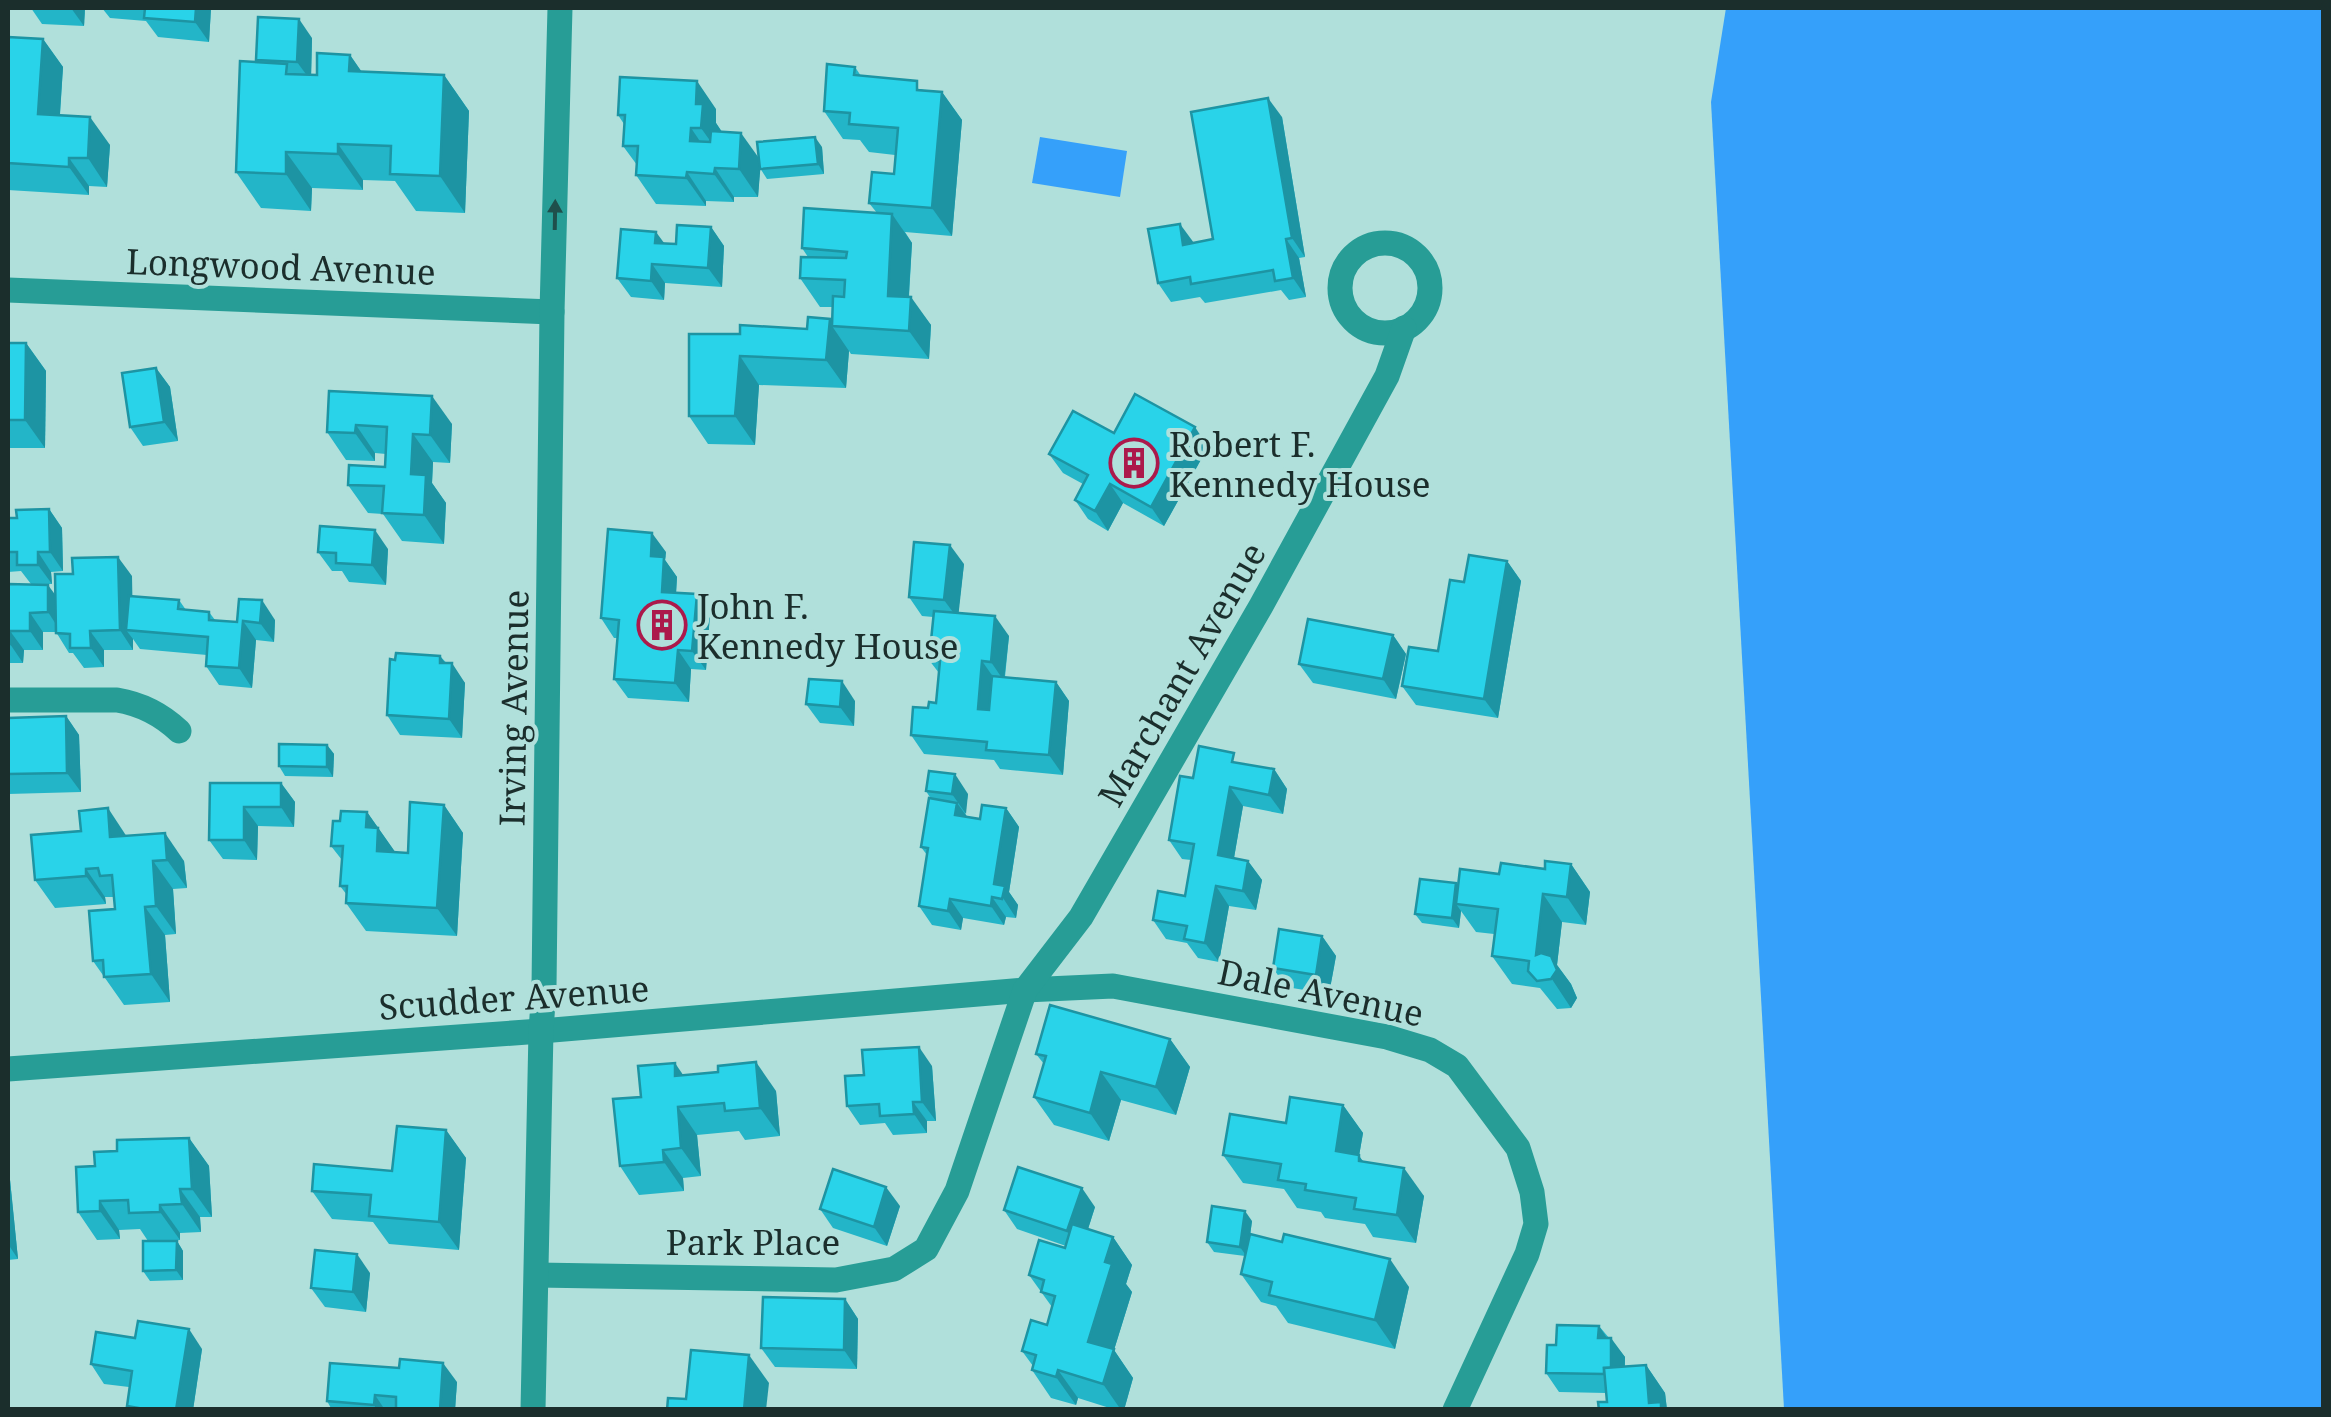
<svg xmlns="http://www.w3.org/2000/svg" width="2331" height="1417" viewBox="0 0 2331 1417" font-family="'Noto Serif',serif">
  <rect width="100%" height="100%" fill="#b0e0db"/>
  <g fill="#35a0fa">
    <polygon points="1726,8 2323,8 2323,1409 1784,1409 1711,102"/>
    <polygon points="1040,137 1127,151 1120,197 1032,183"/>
  </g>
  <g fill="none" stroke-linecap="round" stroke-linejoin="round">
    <g stroke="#279d96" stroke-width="25">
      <circle cx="1385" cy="288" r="45"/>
      <polyline points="8,290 552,312"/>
      <path d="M8,700H117C141,704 162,715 179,731"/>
      <polyline points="8,1069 541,1031 1025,990 1113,986 1387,1037 1430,1050 1457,1066 1518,1148 1532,1192 1536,1224 1527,1254 1455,1410"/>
      <polyline points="537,1275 836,1280 894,1269 926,1249 957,1191 1025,990 1081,917 1261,606 1387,376 1404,328"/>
      <polyline points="533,1410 541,1031 544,988 552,312 560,8"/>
    </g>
  </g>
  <g fill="#23b5c8">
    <polygon points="31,8 85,8 84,26 42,24"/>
    <polygon points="102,8 211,8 209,42 158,37 146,21 110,18"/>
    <polygon points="8,37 43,39 63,67 60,115 110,145 107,187 89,186 89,195 8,190"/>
    <polygon points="312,38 311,75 317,75 350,55 361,71 444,75 469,111 465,213 416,211 395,181 363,180 363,190 312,188 311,211 261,208 236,172 258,62 256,60"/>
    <polygon points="855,67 861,76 924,90 942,92 962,120 952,236 905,232 912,243 909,297 931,325 929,359 851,354 849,351 846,388 759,385 755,445 708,444 689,416 740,334 807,329 832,322 833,307 820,307 800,278 808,257 802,248 877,213 869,203 894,174 895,155 869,152 860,140 843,139 824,111"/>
    <polygon points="716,109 716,123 722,132 759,159 822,147 824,174 767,179 760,168 758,197 734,197 734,202 706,201 706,206 656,204 636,175 637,165 623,146 624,124 618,115"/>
    <polygon points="1282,117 1305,257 1299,258 1306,297 1289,300 1281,290 1205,303 1200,297 1171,302 1158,283 1194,243 1213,239"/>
    <polygon points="711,227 724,246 722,287 665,283 664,300 631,297 617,278 664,244 676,244"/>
    <polygon points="8,343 26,343 46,371 45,448 8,448"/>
    <polygon points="156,368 170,387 178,441 143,446 130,427"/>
    <polygon points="329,391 452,424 450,463 433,462 432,483 446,503 444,544 402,541 383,514 368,513 348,485 385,467 386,454 375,453 375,461 346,460 327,432"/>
    <polygon points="1114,433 1208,447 1164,526 1123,503 1108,531 1088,519 1075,500 1083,484 1063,473 1049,454"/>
    <polygon points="49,509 62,528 63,571 51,572 52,584 36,584 55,595 132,576 132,596 179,600 186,610 209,612 215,620 237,622 275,620 274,642 256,640 252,688 219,685 206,666 207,655 140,649 133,639 133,650 104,650 104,667 84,668 73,653 69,653 56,632 43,632 43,650 24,650 23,663 8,663 8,584 31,584 21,571 8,572 8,518 17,518"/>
    <polygon points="388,549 386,585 349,582 342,571 332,571 318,552"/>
    <polygon points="666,552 665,560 677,577 676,593 697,594 710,613 706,670 691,669 689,702 628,698 614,679 617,638 614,638 601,618"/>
    <polygon points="1507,561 1521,581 1498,718 1416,705 1402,686 1438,651 1464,582"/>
    <polygon points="964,564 958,613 1009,636 1005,677 1056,682 1069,701 1063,775 1000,769 994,760 924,754 911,735 928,708 936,703 939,673 929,660 933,617 922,616 909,597"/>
    <polygon points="1393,635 1406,654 1396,699 1313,683 1299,664"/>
    <polygon points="440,656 465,683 462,738 400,735 387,715"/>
    <polygon points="855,701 854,726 820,723 806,704"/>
    <polygon points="66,716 79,735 81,792 8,794 8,718"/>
    <polygon points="327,745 334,754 333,777 285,776 279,766"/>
    <polygon points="1241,764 1274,769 1287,789 1283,814 1243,806 1234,858 1248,861 1262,880 1256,910 1229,906 1219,962 1198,958 1187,943 1166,939 1153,920 1185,896 1191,860 1182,859 1169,840 1193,778"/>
    <polygon points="210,783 281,783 295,802 294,827 258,826 257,860 223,859 209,840"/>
    <polygon points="926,791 968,794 965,813 967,817 980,819 1006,808 1019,827 1009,892 1018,905 1016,918 1006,917 1004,925 963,918 961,930 932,925 919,906 927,855 921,847 931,799"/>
    <polygon points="444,805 463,833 457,936 366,931 346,903 347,895 340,886 342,860 331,846 340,821 367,812 395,852 408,853"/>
    <polygon points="127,836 184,861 187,888 173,889 176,934 165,935 170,1002 124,1005 93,961 115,909 114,897 105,897 106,904 55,908 35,880"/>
    <polygon points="1571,864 1590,892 1586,925 1562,922 1557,965 1571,984 1577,998 1571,1008 1557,1009 1540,988 1512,984 1492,956 1494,934 1476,932 1461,911 1459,928 1422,923 1415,914 1458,885"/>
    <polygon points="1322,936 1336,956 1329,994 1286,987 1273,968"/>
    <polygon points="1170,1039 1190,1067 1176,1115 1121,1100 1109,1141 1054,1125 1034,1097 1044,1064 1036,1054"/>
    <polygon points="932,1066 936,1121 927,1121 927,1133 893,1135 885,1123 860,1125 847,1106 864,1075"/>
    <polygon points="683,1075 776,1091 780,1136 745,1140 739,1131 697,1135 701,1176 683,1178 684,1191 639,1195 620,1166 641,1097"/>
    <polygon points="1343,1105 1363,1133 1359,1156 1363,1161 1424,1196 1416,1243 1373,1237 1365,1224 1325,1218 1321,1212 1297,1208 1284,1189 1243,1183 1223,1155 1286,1123"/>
    <polygon points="446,1130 466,1158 459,1250 389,1244 373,1222 332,1219 312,1191 392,1171"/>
    <polygon points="189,1138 209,1166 212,1217 200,1217 201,1232 180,1233 180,1240 151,1241 177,1241 183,1251 183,1280 150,1281 143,1271 148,1241 140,1229 119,1230 120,1239 97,1240 78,1212 95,1166 117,1151"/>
    <polygon points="8,1160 18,1259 8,1260"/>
    <polygon points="900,1206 887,1246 833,1228 820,1209"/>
    <polygon points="1095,1207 1088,1229 1113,1237 1132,1265 1126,1284 1132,1292 1114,1350 1133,1378 1124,1410 1116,1410 1078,1398 1076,1405 1051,1398 1032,1370 1033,1366 1022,1351 1047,1325 1052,1307 1029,1275 1065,1248 1066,1246 1017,1229 1004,1210"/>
    <polygon points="1252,1221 1250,1236 1409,1287 1395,1349 1288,1323 1276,1306 1261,1302 1241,1274 1245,1256 1214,1252 1207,1242"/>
    <polygon points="370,1273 366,1312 325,1307 311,1288"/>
    <polygon points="845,1299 858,1319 857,1369 775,1367 761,1348"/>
    <polygon points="1599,1326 1625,1357 1625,1367 1646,1365 1665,1393 1667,1410 1599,1410 1607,1402 1606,1393 1559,1392 1546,1373 1556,1345"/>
    <polygon points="202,1349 193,1410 129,1410 127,1406 129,1387 104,1384 91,1364"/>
    <polygon points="457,1382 455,1410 332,1410 327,1401"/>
  </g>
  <g fill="#1d94a3">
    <polygon points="71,8 85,8 84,26"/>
    <polygon points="196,8 211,8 209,42 195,22"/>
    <polygon points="299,19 312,38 311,81 297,62"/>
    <polygon points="43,39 63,67 58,142 38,114"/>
    <polygon points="350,55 375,91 349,71"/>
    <polygon points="444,75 469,111 465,213 440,176"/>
    <polygon points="697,81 716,109 716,123 722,132 721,156 701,128 696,104"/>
    <polygon points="942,92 962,120 952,236 932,208"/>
    <polygon points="1268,98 1282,117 1305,257 1292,238"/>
    <polygon points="90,117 110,145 107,187 88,158"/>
    <polygon points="691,128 710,156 690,141"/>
    <polygon points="741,133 761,161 758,197 739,169"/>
    <polygon points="815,137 822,147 824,174 818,164"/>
    <polygon points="338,144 363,180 363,190 338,154"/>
    <polygon points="286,152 312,188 311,211 286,174"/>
    <polygon points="69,158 89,186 89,195 69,167"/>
    <polygon points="715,168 734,197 734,202 714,174"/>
    <polygon points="687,172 706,201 706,206 686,178"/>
    <polygon points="892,214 912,243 907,324 888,296"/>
    <polygon points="1180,224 1194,243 1183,245"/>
    <polygon points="711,227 724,246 722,287 708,268"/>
    <polygon points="656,232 670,251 655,243"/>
    <polygon points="1286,239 1299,258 1306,297 1293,278"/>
    <polygon points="652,264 665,283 664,300 651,281"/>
    <polygon points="911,297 931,325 929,359 909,331"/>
    <polygon points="830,319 835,326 832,326 849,351 846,388 826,360"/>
    <polygon points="26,343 46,371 45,448 25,420"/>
    <polygon points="740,356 759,385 755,445 735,416"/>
    <polygon points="156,368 170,387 178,441 164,422"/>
    <polygon points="432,396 452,424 450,463 430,435"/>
    <polygon points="356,425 375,453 375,461 355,433"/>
    <polygon points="1195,427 1208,447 1164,526 1151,507"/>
    <polygon points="413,434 433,462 432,483 446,503 444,544 424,515 411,474"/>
    <polygon points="1110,484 1123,503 1108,531 1095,511"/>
    <polygon points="49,509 62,528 63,571 50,552"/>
    <polygon points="375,530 388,549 386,585 372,565"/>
    <polygon points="652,533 666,552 665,560 677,577 675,611 662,592 651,556"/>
    <polygon points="950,545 964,564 958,619 944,600"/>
    <polygon points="38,552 51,572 52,584 38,565"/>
    <polygon points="118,557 132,576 133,630 126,630 133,639 133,650 120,630"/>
    <polygon points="1507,561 1521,581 1498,718 1484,699"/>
    <polygon points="48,585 62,604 61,632 48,612"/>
    <polygon points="697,594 710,613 706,670 692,651"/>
    <polygon points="262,600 275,620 274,642 260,623"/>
    <polygon points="30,613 43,632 43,650 30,631"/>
    <polygon points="995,616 1009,636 1004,681 991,662"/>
    <polygon points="243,621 256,640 252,688 239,668"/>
    <polygon points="10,631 24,650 23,663 10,644"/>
    <polygon points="90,631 104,650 104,667 91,648"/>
    <polygon points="1393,635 1406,654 1396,699 1383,679"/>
    <polygon points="678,650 691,669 689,702 675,683"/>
    <polygon points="440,656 451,671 452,663 465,683 462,738 449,719 440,663"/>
    <polygon points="982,661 996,681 991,728 978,709"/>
    <polygon points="842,681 855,701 854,726 840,707"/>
    <polygon points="1056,682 1069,701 1063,775 1049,755"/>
    <polygon points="66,716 79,735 81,792 67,773"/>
    <polygon points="327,745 334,754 333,777 327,767"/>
    <polygon points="1274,769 1287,789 1283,814 1269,795"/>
    <polygon points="955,774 968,794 966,814 952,794"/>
    <polygon points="281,783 295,802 294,827 281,807"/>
    <polygon points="1230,787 1243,806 1231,875 1218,855"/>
    <polygon points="957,803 971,822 955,815"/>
    <polygon points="444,805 463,833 457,936 437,908"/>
    <polygon points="244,807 258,826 257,860 244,840"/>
    <polygon points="108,808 127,837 110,837"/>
    <polygon points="1006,808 1019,827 1009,892 1018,905 1016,918 994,884"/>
    <polygon points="367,812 398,856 377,851 366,827"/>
    <polygon points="165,833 184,861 187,888 167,860"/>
    <polygon points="153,861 173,889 176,934 156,906"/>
    <polygon points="1248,861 1262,880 1256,910 1243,891"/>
    <polygon points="1571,864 1590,892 1586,925 1567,897"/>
    <polygon points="86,869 105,897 106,904 86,876"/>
    <polygon points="1456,883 1463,893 1456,904 1461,911 1459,928 1452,918"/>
    <polygon points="1216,886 1229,906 1219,962 1205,943"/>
    <polygon points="1543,894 1562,922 1557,965 1571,984 1577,998 1571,1008 1536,955"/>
    <polygon points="992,897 1006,917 1004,925 991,906"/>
    <polygon points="950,899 963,918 961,930 948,911"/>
    <polygon points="145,907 165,935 170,1002 151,974"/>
    <polygon points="1322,936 1336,956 1329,994 1316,975"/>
    <polygon points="1170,1039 1190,1067 1176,1115 1156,1087"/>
    <polygon points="919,1047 932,1066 936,1121 922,1102"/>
    <polygon points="756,1062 776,1091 780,1136 760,1108"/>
    <polygon points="675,1063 694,1091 675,1076"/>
    <polygon points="1101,1072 1121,1100 1109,1141 1090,1113"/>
    <polygon points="913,1102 927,1121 927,1133 914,1114"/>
    <polygon points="1343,1105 1363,1133 1359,1156 1379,1184 1336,1151"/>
    <polygon points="678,1107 697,1135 701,1176 681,1148"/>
    <polygon points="446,1130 466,1158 459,1250 439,1222"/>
    <polygon points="189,1138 209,1166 212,1217 192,1189"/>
    <polygon points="663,1150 683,1178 684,1191 664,1162"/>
    <polygon points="8,1160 18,1259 8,1244"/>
    <polygon points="1404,1168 1424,1196 1416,1243 1397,1215"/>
    <polygon points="886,1187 900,1206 887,1246 874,1227"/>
    <polygon points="1082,1188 1095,1207 1081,1251 1067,1231"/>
    <polygon points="180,1189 200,1217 201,1232 182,1204"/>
    <polygon points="100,1201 119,1230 120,1239 100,1211"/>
    <polygon points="160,1205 180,1233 180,1240 160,1212"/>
    <polygon points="1245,1211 1252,1221 1247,1257 1240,1247"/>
    <polygon points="1113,1237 1132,1265 1126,1284 1132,1292 1114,1350 1133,1378 1124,1410 1121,1410 1103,1384 1088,1342 1105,1262"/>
    <polygon points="177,1241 183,1251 183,1280 176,1270"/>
    <polygon points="357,1254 370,1273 366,1312 353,1292"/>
    <polygon points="1390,1259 1409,1287 1395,1349 1375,1320"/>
    <polygon points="845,1299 858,1319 857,1369 844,1350"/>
    <polygon points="1599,1326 1611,1344 1611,1338 1625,1357 1624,1393 1611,1374 1598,1338"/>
    <polygon points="189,1329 202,1349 193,1410 176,1410"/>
    <polygon points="749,1355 769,1383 766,1410 744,1410"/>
    <polygon points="443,1363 457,1382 455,1410 440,1410"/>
    <polygon points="1646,1365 1665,1393 1667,1410 1654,1410 1649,1403"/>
    <polygon points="1058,1370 1078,1398 1076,1405 1056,1377"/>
    <polygon points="375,1395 385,1410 377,1410 374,1405"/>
  </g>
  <g fill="#29d3e9" stroke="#1d94a3" stroke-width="2.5">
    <polygon points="145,8 196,8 195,22 144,18"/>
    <polygon points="258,17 299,19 297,62 256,60"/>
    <polygon points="8,37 43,39 38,114 90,117 88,158 69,158 69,167 8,163"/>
    <polygon points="317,53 350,55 349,71 444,75 440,176 390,174 391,146 338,144 338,154 286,152 286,174 236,172 240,61 287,64 286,74 317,75"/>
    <polygon points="827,64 855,67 854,75 917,81 917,90 942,92 932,208 869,203 872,172 894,174 898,128 849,124 850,113 824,111"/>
    <polygon points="620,77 697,81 696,104 703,104 701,128 691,128 690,141 710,142 711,131 741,133 739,169 715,168 714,174 687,172 686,178 636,175 638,146 623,146 625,115 618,115"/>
    <polygon points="1268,98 1292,238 1286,239 1293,278 1275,281 1273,270 1191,284 1190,277 1158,283 1148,229 1180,224 1183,245 1213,239 1191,112"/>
    <polygon points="815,137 818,164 760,169 757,142"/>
    <polygon points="804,208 892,214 888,296 911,297 909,331 832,326 833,296 844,297 845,280 800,278 801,257 846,258 847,252 802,248"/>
    <polygon points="677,225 711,227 708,268 652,264 651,281 617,278 621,229 656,232 655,243 676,244"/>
    <polygon points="808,317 830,319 826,360 740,356 735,416 689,416 689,334 740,334 740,325 807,329"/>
    <polygon points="8,343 26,343 25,420 8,420"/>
    <polygon points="156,368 164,422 130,427 122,373"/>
    <polygon points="329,391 432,396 430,435 413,434 411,474 426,475 424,515 382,513 384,486 348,485 349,465 385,467 387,427 356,425 355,433 327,432"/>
    <polygon points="1135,394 1195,427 1151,507 1110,484 1095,511 1075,500 1088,475 1049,454 1073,411 1114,433"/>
    <polygon points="49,509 50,552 38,552 38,565 17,565 17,552 8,552 8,518 17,518 16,510"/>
    <polygon points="320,526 375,530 372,565 336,563 336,553 318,552"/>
    <polygon points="608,529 652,533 651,556 664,557 662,592 697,594 692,651 678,650 675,683 614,679 619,620 601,618"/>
    <polygon points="914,542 950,545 944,600 909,597"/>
    <polygon points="1469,555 1507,561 1484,699 1402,686 1409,647 1438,651 1450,580 1464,582"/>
    <polygon points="118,557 120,630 90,631 91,648 70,648 70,634 56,633 55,574 73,574 72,558"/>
    <polygon points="8,584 48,585 48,612 30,613 30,631 10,631 10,644 8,644"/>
    <polygon points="129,596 179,600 178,609 209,612 209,620 237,622 239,599 262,600 260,623 243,621 239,668 206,666 208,637 126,630"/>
    <polygon points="934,611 995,616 991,662 982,661 978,709 989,710 992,676 1056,682 1049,755 986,750 987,742 911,735 913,707 928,708 929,702 936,703 940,661 929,660"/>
    <polygon points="1308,619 1393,635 1383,679 1299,664"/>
    <polygon points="396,653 440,656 440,663 452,663 449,719 387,715 390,659 395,660"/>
    <polygon points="809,679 842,681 840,707 806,704"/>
    <polygon points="66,716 67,773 8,774 8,718"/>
    <polygon points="279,744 327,745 327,767 279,766"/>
    <polygon points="1199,746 1234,753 1232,762 1274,769 1269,795 1230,787 1218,855 1248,861 1243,891 1216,886 1205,943 1184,939 1187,926 1153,920 1158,891 1185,896 1194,844 1169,840 1180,776 1193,778"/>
    <polygon points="929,771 955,774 952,794 926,791"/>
    <polygon points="210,783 281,783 281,807 244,807 244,840 209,840"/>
    <polygon points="929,798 957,803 955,815 980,819 982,805 1006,808 994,884 1005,886 1002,899 992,897 991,906 950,899 948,911 919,906 928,848 921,847"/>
    <polygon points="410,802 444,805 437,908 346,903 347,886 340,886 343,846 331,846 333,821 340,821 341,811 367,812 366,827 378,828 377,851 408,853"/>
    <polygon points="108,808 110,837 165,833 167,860 153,861 156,906 145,907 151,974 104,977 103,960 93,961 89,911 115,909 112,875 100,876 98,868 86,869 86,876 35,880 31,835 81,831 79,811"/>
    <polygon points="1545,861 1571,864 1567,897 1543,894 1536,955 1541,953 1551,956 1557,970 1551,979 1537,981 1528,971 1529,961 1492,956 1498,909 1456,904 1460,869 1499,874 1501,863 1545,869"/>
    <polygon points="1420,879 1456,883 1452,918 1415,914"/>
    <polygon points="1279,929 1322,936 1316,975 1273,968"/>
    <polygon points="1050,1005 1170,1039 1156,1087 1101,1072 1090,1113 1034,1097 1046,1056 1036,1054"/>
    <polygon points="919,1047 922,1102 913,1102 914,1114 880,1116 879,1104 847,1106 845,1076 864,1075 862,1050"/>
    <polygon points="756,1062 760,1108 725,1111 724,1103 678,1107 681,1148 663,1150 664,1162 620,1166 613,1099 641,1097 638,1066 675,1063 675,1076 718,1072 718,1066"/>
    <polygon points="1290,1097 1343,1105 1336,1151 1359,1155 1359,1161 1404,1168 1397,1215 1354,1209 1356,1198 1305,1190 1306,1184 1278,1180 1281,1164 1223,1155 1230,1114 1286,1123"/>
    <polygon points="397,1126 446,1130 439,1222 369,1216 371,1195 312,1191 314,1164 392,1171"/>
    <polygon points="189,1138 192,1189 180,1189 182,1204 160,1205 160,1212 129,1213 128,1200 100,1201 100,1211 78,1212 76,1167 95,1166 94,1152 117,1151 117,1140"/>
    <polygon points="1018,1167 1082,1188 1067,1231 1004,1210"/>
    <polygon points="833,1169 886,1187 874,1227 820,1209"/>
    <polygon points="1212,1206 1245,1211 1240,1247 1207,1242"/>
    <polygon points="1072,1224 1113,1237 1105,1262 1112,1264 1088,1342 1114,1349 1103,1384 1058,1370 1056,1377 1032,1370 1036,1355 1022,1351 1031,1320 1047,1325 1055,1296 1041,1292 1044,1280 1029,1275 1039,1240 1065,1248"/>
    <polygon points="1250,1234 1282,1242 1284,1234 1390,1259 1375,1320 1269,1295 1272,1282 1241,1274"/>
    <polygon points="143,1241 177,1241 176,1270 143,1271"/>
    <polygon points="315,1250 357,1254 353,1292 311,1288"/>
    <polygon points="763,1297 845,1299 844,1350 761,1348"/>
    <polygon points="138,1321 189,1329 176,1410 150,1410 127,1406 132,1371 91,1364 96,1332 135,1338"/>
    <polygon points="1557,1325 1599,1326 1598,1338 1611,1338 1611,1368 1604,1368 1604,1374 1546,1373 1547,1345 1556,1345"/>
    <polygon points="691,1350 749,1355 744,1410 667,1410 668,1398 686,1399"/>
    <polygon points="400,1359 443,1363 440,1410 396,1408 396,1397 375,1395 374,1405 327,1401 330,1363 399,1368"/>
    <polygon points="1646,1365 1649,1403 1661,1402 1661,1410 1599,1410 1598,1402 1607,1402 1604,1368"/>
  </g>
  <defs><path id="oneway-solid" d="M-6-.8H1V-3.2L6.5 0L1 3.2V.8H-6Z" transform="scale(2.5)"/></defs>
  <use fill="#1f4f4c" href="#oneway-solid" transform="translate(555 215) rotate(-89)"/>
  <defs>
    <g id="building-ring" transform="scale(2.5)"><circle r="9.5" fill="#b0e0db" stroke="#ac194b" stroke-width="1.5"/><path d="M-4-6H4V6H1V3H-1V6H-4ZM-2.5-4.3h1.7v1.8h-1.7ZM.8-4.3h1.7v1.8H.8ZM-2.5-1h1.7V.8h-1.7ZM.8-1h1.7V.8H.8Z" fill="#ac194b"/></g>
  </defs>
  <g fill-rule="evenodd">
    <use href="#building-ring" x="1134" y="463"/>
    <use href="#building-ring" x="662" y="625"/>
  </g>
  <g text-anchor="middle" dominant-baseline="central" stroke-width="8" stroke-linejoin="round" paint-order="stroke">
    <g font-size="35" fill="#1b2e2c" stroke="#b0e0db">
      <text transform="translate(281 266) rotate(2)">Longwood Avenue</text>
      <text transform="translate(1181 674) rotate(-60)">Marchant Avenue</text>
      <text transform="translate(513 708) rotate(-89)">Irving Avenue</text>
      <text transform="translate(1321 992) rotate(12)">Dale Avenue</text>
      <text transform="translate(514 997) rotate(-4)">Scudder Avenue</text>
      <text x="753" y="1241">Park Place</text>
    </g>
    <g font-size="35" fill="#1b2e2c" stroke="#b0e0db" text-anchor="start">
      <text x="1169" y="443">Robert F.<tspan x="1169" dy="40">Kennedy House</tspan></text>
      <text x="697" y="605">John F.<tspan x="697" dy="40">Kennedy House</tspan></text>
    </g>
  </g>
  <rect width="2331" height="1417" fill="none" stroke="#1b2e2c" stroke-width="20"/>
</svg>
